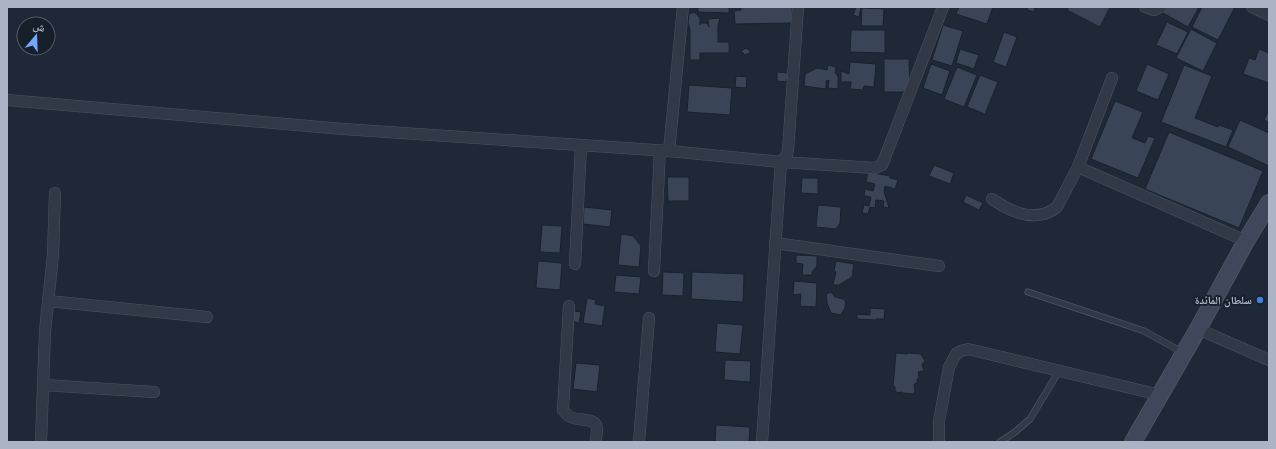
<svg xmlns="http://www.w3.org/2000/svg" width="1276" height="449" viewBox="0 0 1276 449" font-family="Montserrat,'Noto Naskh Arabic',sans-serif">
  <rect width="100%" height="100%" fill="#1e2836"/>
  <g fill="#394557" stroke="#19212d">
    <polygon points="698,7 729,7 729,13 698,12"/>
    <polygon points="741,7 792,7 792,23 735,24 734,11 741,10"/>
    <polygon points="856,7 861,8 859,17 853,15"/>
    <polygon points="959,7 993,7 987,24 956,14"/>
    <polygon points="1028,7 1035,7 1034,12 1027,10"/>
    <polygon points="1069,7 1110,7 1100,27 1067,10"/>
    <polygon points="1166,7 1199,7 1188,27 1163,13"/>
    <polygon points="1202,7 1235,7 1218,40 1192,27"/>
    <polygon points="862,8 884,9 883,26 861,26"/>
    <polygon points="694,12 700,18 700,25 700,23 707,23 709,27 708,19 720,18 718,26 718,42 729,42 729,53 700,53 700,60 690,60 690,30 688,22 689,14"/>
    <polygon points="1167,22 1188,32 1177,54 1156,45"/>
    <polygon points="943,25 963,31 952,66 932,60"/>
    <polygon points="1191,29 1217,43 1203,71 1176,58"/>
    <polygon points="851,30 885,30 885,53 850,52"/>
    <polygon points="1004,32 1017,37 1006,67 993,62"/>
    <polygon points="746,48 751,52 745,55 741,51"/>
    <polygon points="960,49 979,55 974,69 956,63"/>
    <polygon points="1259,49 1269,53 1269,83 1243,74 1249,58 1255,60"/>
    <polygon points="884,59 909,59 910,92 884,92"/>
    <polygon points="850,62 876,64 874,87 864,86 863,90 850,89 851,82 841,82 841,71 849,74"/>
    <polygon points="931,64 950,71 942,95 923,88"/>
    <polygon points="1147,64 1169,74 1158,100 1136,91"/>
    <polygon points="828,65 836,67 835,73 838,76 838,89 828,88 829,80 826,81 826,89 804,86 805,74 817,68 827,70"/>
    <polygon points="1184,65 1212,76 1195,118 1218,127 1219,125 1233,130 1226,147 1161,122"/>
    <polygon points="957,67 977,75 964,107 944,99"/>
    <polygon points="777,72 788,73 787,82 777,81"/>
    <polygon points="980,75 998,82 985,114 967,107"/>
    <polygon points="736,76 747,77 746,88 735,87"/>
    <polygon points="689,85 732,88 730,115 687,112"/>
    <polygon points="1115,101 1143,112 1132,138 1145,143 1148,136 1155,138 1138,178 1091,159"/>
    <polygon points="1269,110 1269,122 1264,120"/>
    <polygon points="1240,120 1269,133 1269,166 1228,147"/>
    <polygon points="1169,132 1263,171 1239,228 1145,189"/>
    <polygon points="934,165 954,173 950,184 929,176"/>
    <polygon points="868,172 890,176 890,178 898,180 895,189 885,186 884,191 889,208 883,207 884,201 876,200 875,208 870,207 868,214 862,213 864,205 869,206 871,197 864,196 865,189 873,191 875,184 866,182"/>
    <polygon points="667,177 689,177 689,201 668,201"/>
    <polygon points="802,178 818,178 818,194 801,193"/>
    <polygon points="966,195 983,203 979,210 963,202"/>
    <polygon points="818,205 841,207 840,223 836,229 816,227"/>
    <polygon points="584,207 612,210 610,227 583,224"/>
    <polygon points="542,225 562,226 560,253 540,252"/>
    <polygon points="621,234 633,236 641,246 639,267 618,265"/>
    <polygon points="796,255 817,256 817,266 812,272 812,275 802,275 803,264 796,263"/>
    <polygon points="538,261 562,263 560,290 536,288"/>
    <polygon points="836,261 854,264 852,277 839,285 833,285 836,272 834,271"/>
    <polygon points="663,272 684,273 683,296 662,295"/>
    <polygon points="692,272 744,274 743,302 691,299"/>
    <polygon points="616,275 641,277 639,294 614,292"/>
    <polygon points="794,281 817,283 816,307 800,306 801,294 793,295"/>
    <polygon points="831,292 835,297 843,299 846,302 845,308 841,315 831,313 827,303 826,294"/>
    <polygon points="587,298 596,300 595,304 605,306 602,326 583,323"/>
    <polygon points="870,308 885,309 884,319 876,319 876,320 857,319 857,314 870,315"/>
    <polygon points="573,311 581,312 579,323 571,321"/>
    <polygon points="717,323 743,325 740,354 715,352"/>
    <polygon points="896,353 907,354 908,353 921,354 925,361 922,364 924,371 918,372 919,378 917,379 917,383 914,384 915,391 913,394 903,393 901,392 898,393 895,391 895,387 893,386"/>
    <polygon points="725,360 751,361 750,382 724,380"/>
    <polygon points="576,363 600,365 597,392 573,389"/>
    <polygon points="716,425 750,427 749,442 715,442"/>
  </g>
  <g fill="none" stroke-linecap="round" stroke-linejoin="round">
    <g stroke="#4c5462" stroke-width="7">
      <g id="service">
        <polyline points="1028,292 1144,331 1182,352"/>
        <polyline points="1000,442 1015,432 1030,419 1059,371"/>
      </g>
    </g>
    <g stroke="#4c5462" stroke-width="12">
      <g id="minor">
        <polyline points="1145,7 1154,10 1161,7"/>
        <polyline points="1252,7 1269,15"/>
        <polyline points="7,100 343,129 669,151 781,162 875,168 882,165 943,7"/>
        <polyline points="669,151 683,7"/>
        <polyline points="1078,167 1246,241"/>
        <path d="M992,199C1011,212 1036,224 1057,207L1078,167L1112,78"/>
        <polyline points="775,243 939,266"/>
        <polyline points="575,264 581,146"/>
        <polyline points="654,271 660,151"/>
        <polyline points="48,301 207,317"/>
        <path d="M569,306L563,410C566,414 569,417 573,418C581,421 596,417 597,429C597,433 596,438 596,442"/>
        <polyline points="1198,329 1269,360"/>
        <polyline points="44,385 154,392"/>
        <polyline points="41,442 45,331 53,255 55,193"/>
        <polyline points="639,442 649,318"/>
        <polyline points="762,442 781,162 787,155 788,150 798,7"/>
        <polyline points="939,442 939,421 949,367 956,354 961,351 968,349 1160,395"/>
      </g>
    </g>
    <g stroke="#4c5462" stroke-width="18">
      <polyline id="secondary" points="1133,442 1198,329 1246,241 1269,203"/>
    </g>
    <use href="#service" stroke="#313947" stroke-width="5.5"/>
    <use href="#minor" stroke="#313947" stroke-width="11"/>
    <use href="#secondary" stroke="#3f485a" stroke-width="16"/>
  </g>
  <circle fill="#3f7fe0" stroke="#171f2b" stroke-width="1.5" cx="1260" cy="300" r="4"/>
  <g text-anchor="middle" dominant-baseline="central" stroke-width="3.5" stroke-linejoin="round" paint-order="stroke">
    <g font-size="11" font-weight="bold" fill="#abb4c4" stroke="#171f2b" text-anchor="end">
      <text x="1252" y="300">سلطان المائدة</text>
    </g>
  </g>
  <rect width="1276" height="449" fill="none" stroke="#abb4c4" stroke-width="16"/>
  <g transform="translate(36 36) rotate(19)"><circle r="19" fill="#171f2b" stroke="#525b68"/>
  <path d="M0-3L7 15L0 10L-7 15Z" fill="#76a7fe"/>
  <text y="-6" font-size="11" font-weight="bold" text-anchor="middle" fill="#abb4c4">ش</text>
  </g>
</svg>
